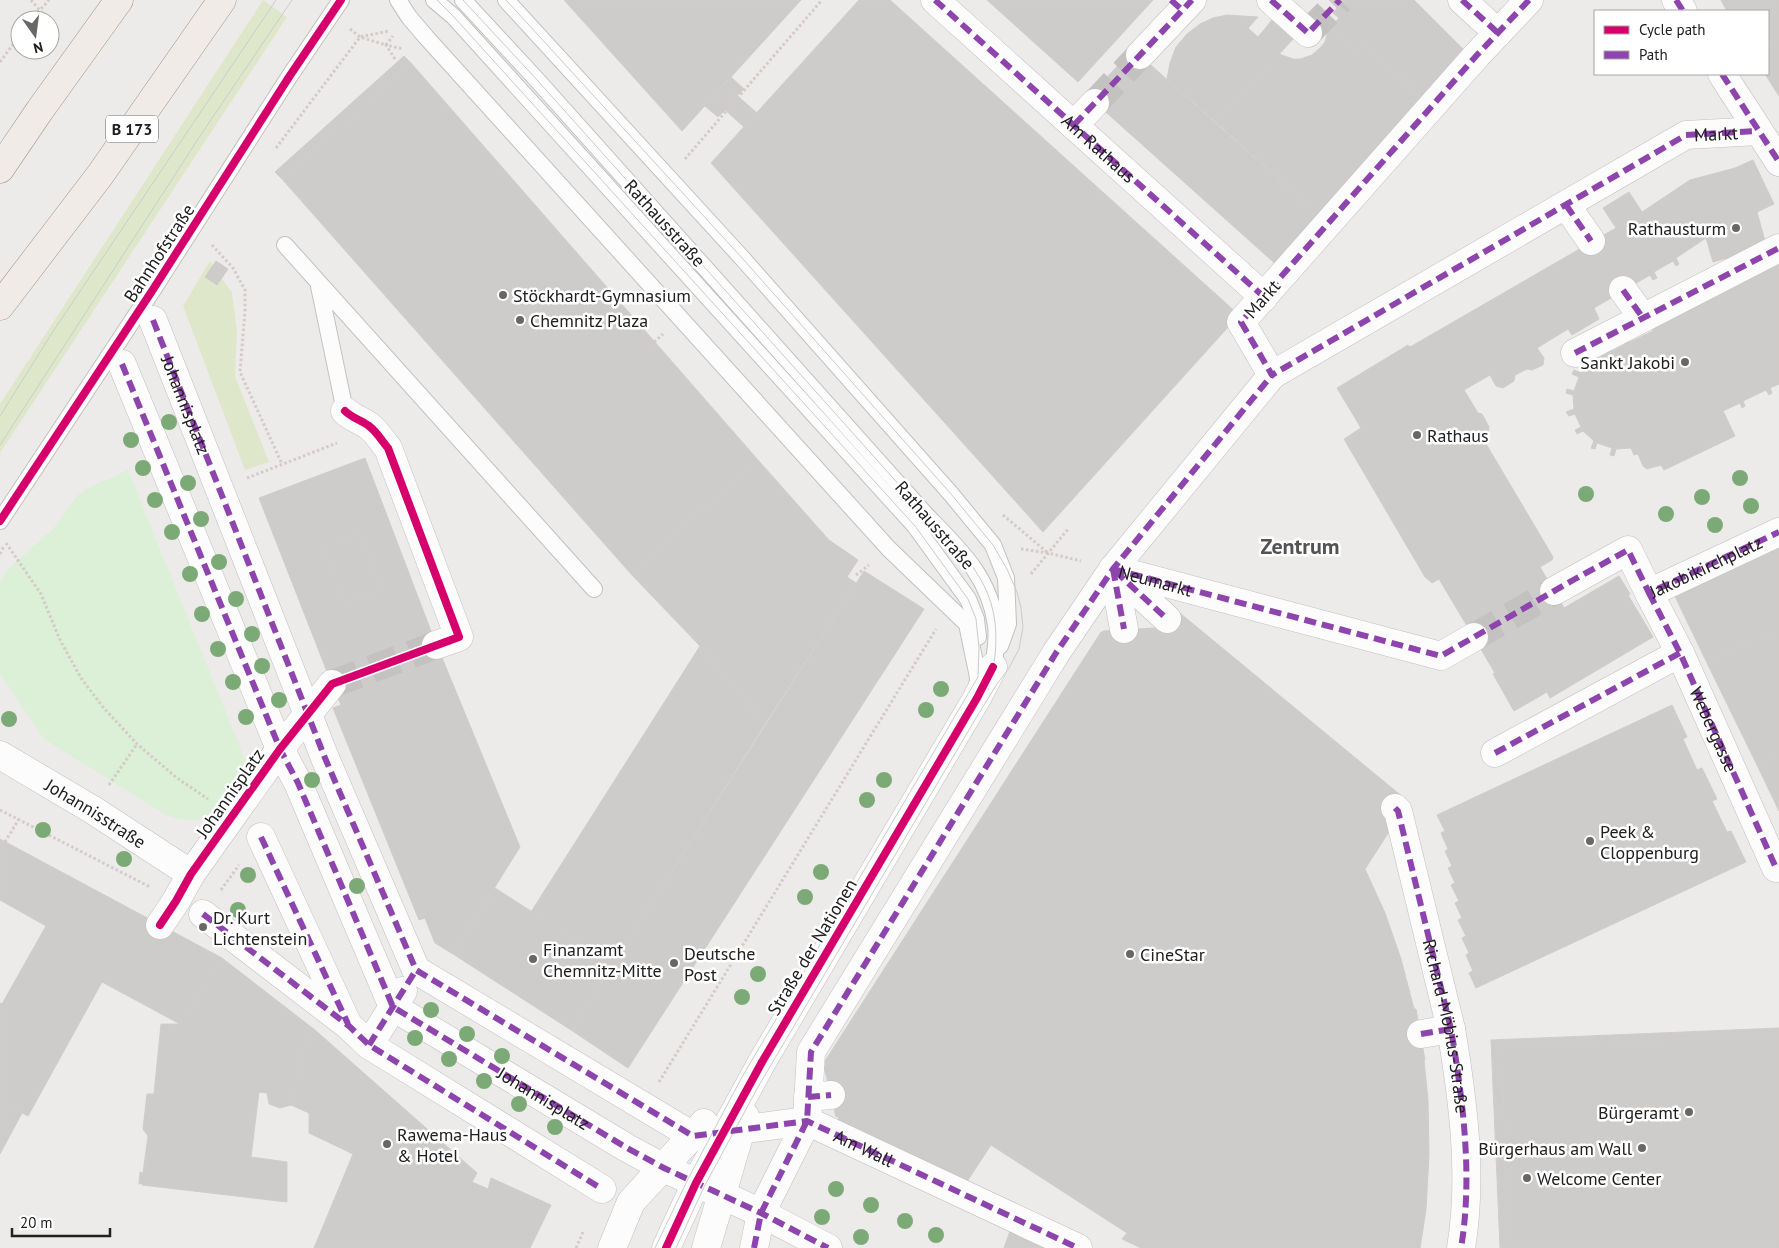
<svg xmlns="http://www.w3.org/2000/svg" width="1779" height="1248" viewBox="0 0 1779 1248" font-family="'PT Sans',sans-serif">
  <rect width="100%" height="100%" fill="#edebe9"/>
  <g fill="#dfe7cb">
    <polygon points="263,0 287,17 0,453 0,404"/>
    <polygon points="210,261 232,293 237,331 235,376 269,462 245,470 183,306"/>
  </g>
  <path fill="#dbf0d7" d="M128,470L246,762C239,771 214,812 208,816C194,823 179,820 166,815L44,739L0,674V582L7,570L54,528L78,495L90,487Z"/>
  <g fill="#ceccca" stroke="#d0ccca" fill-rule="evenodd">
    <polygon points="564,0 801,0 682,131"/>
    <polygon points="859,0 890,0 1239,315 1043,532 711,163"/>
    <polygon points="987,0 1153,0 1078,82"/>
    <polygon points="1329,0 1414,0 1463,49 1464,65 1429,104 1365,45 1357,54 1329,28 1332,22 1334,24 1339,18 1333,13 1337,8"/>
    <polygon points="1721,0 1779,0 1779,42 1768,49 1768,11 1727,11"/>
    <polygon points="1227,15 1258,17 1248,28 1258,37 1272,20 1293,39 1217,123 1167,79 1170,63 1176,47 1187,34 1200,24 1213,18"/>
    <polygon points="1329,28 1357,54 1365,45 1426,102 1324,220 1217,123 1279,54 1293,59 1300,59 1312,55 1321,47 1325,42"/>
    <polygon points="1779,42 1779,96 1765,74 1768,74 1768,49"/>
    <polygon points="1133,49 1324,220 1280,268 1089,97"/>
    <polygon points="404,56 411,63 282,179 275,172"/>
    <polygon points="411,63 758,460 631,574 282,179"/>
    <polygon points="731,77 744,89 737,96 725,85"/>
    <polygon points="725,85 757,113 744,127 712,98"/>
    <polygon points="712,98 725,110 718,117 705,106"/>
    <polygon points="1753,160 1774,204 1757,212 1765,241 1727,259 1727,258 1713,262 1706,238 1676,258 1679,264 1676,266 1673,261 1654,272 1657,278 1653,280 1650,275 1594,308 1599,319 1572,335 1568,329 1537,348 1544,358 1543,365 1532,370 1527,369 1515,375 1514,381 1503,388 1496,386 1490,375 1464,390 1478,413 1482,414 1489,427 1488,433 1482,437 1553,557 1552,560 1540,567 1564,608 1619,576 1630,594 1628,595 1653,637 1550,698 1547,692 1514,711 1493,674 1495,673 1439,579 1432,583 1425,577 1344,439 1361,428 1337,388 1408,345 1410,347 1616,228 1603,208 1629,192 1642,212 1690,180 1735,168"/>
    <polygon points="1779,258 1779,384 1770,388 1772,393 1769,395 1766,390 1743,401 1745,406 1742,408 1740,403 1723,411 1735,436 1664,470 1661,465 1647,469 1643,466 1638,454 1634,455 1631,448 1616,449 1614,456 1610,455 1612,448 1597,443 1595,449 1591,448 1594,441 1583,431 1577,434 1575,430 1581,427 1575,414 1569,416 1566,412 1574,409 1573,395 1566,393 1567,389 1574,391 1579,377 1572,374 1574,370 1581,373 1591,363 1587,355 1591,353 1594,360 1608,353 1605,347 1609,345 1612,351 1626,344 1623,338 1626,336 1630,342 1653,331 1647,318"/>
    <polygon points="216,261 228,269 217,285 205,277"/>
    <path d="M365,458L431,631L326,669L259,498ZM360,533L382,589L345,603L323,547Z"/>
    <polygon points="758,460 829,540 858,560 847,577 856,583 765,724 700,646 631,574"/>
    <polygon points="360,533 382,589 345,603 323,547"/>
    <polygon points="1779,547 1779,629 1707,663 1672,590 1712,570 1715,577"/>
    <polygon points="864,571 924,609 628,1068 571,1030"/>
    <polygon points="1175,609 1404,798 1387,818 1394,824 1365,869 1385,913 1401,959 1414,1009 1416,1009 1425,1060 1424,1060 1428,1100 1429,1155 1426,1210 1420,1248 1141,1248 1122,1239 1127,1233 991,1145 966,1183 839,1122 838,1116 836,1117 824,1066 826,1066 825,1061 1101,632 1103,632 1103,631 1155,628 1155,629 1158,630"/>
    <polygon points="1779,629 1779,755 1757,765 1707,663"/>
    <polygon points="431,631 520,847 453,954 435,943 425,918 419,920 333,708 341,705 326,669"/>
    <polygon points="700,646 765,724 613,964 531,912"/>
    <polygon points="1672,705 1687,737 1683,739 1697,770 1702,768 1717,799 1712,801 1727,832 1731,831 1746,862 1476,988 1469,973 1473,971 1466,955 1469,953 1462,938 1466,936 1458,920 1462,918 1455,903 1459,901 1451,885 1455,883 1448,868 1452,866 1445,851 1448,849 1441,833 1445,831 1437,815"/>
    <polygon points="1779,755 1779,811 1757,765"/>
    <polygon points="0,839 222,958 180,1024 102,982 28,1116 0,1101 0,1003 2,1004 46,926 0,900"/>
    <polygon points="495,888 613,964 571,1030 453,954"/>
    <polygon points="222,958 315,1030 306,1040 291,1105 280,1108 269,1104 267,1093 259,1092 251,1157 287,1162 287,1202 142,1185 143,1183 139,1184 140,1172 143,1173 148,1136 143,1129 147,1094 154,1094 161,1024 180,1024"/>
    <polygon points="1779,1028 1779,1035 1501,1047 1491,1040"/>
    <polygon points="315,1030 477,1173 472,1182 488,1189 491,1178 551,1205 530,1248 314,1248 353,1154 309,1133 309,1113 291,1105 306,1040"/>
    <polygon points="1779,1035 1779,1248 1509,1248 1501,1047"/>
    <polygon points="1491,1040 1501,1047 1509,1248 1500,1248"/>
    <polygon points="0,1101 22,1113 0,1154"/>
    <polygon points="1010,1231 1058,1248 1004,1248"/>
  </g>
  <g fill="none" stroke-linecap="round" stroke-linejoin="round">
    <g stroke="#c4c2c1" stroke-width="28" stroke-dasharray="28 14" stroke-linecap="butt">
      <polyline points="1308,33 1340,0"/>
      <polyline points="1095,103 1140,55"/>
      <polyline points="1474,637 1554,591"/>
      <polyline points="332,684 436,645"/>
    </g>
    <g stroke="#c1c0bf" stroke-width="18">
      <g id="lane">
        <polyline points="398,0 409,17 426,37 889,549 967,624 978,677 977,691"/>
        <polyline points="434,0 453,16 915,526 968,599 976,619 978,637"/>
        <path d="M463,0L538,81L927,516C960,550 989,576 996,625C998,639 995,654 993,667"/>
        <polyline points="506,0 743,259 951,494 993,545 1006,578 1008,624 1000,646"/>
        <polyline points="285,245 594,589"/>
        <polyline points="319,286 345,411"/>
        <polyline points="0,521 152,291 289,77 341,0"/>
      </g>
    </g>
    <g stroke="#c1c0bf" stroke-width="29">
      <g id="street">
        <polyline points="935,0 1264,297"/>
        <polyline points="1271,0 1308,33"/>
        <polyline points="1462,0 1498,33"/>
        <path id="s1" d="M1529,0L1477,55L1241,322L1272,375L1686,135L1758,131"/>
        <polyline points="1676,0 1683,11"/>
        <polyline points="1140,55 1192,0"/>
        <polyline points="1722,74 1779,162"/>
        <polyline points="1074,125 1095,103"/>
        <polyline points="1566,205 1591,241"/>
        <polyline points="1623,290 1643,318"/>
        <polyline points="153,320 325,758 416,970 693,1136 807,1121 1078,1248"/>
        <polyline points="1575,353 1779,248"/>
        <path id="s2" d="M122,364L280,749L298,783L393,1007L627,1148L664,1168L761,1213L828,1248"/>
        <path d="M345,411C352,418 361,420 369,426C377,432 382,441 388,448L459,637L436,645"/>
        <polyline points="1113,569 1441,656 1474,637"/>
        <polyline points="1113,569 1124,629"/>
        <polyline points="1116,572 1167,619"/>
        <path id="s3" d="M1554,591L1628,550L1649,593L1779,532"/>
        <polyline points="1649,593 1680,653 1776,868 1779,867"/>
        <polyline points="1495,753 1680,653"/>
        <path id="s4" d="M0,755L93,810L191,874"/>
        <path id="s5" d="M1395,808L1398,811L1451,1029C1463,1100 1473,1177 1461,1248"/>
        <polyline points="261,837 347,1023"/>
        <polyline points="203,914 349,1026 369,1045 602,1189"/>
        <polyline points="160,925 176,901 191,874 280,749 332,684"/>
        <polyline points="1421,1034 1451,1029"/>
        <polyline points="369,1045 403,991"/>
        <polyline points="808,1097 831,1095"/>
        <polyline points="612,1248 631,1202 704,1123"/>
        <polyline points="666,1248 696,1183 762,1062 977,698 993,667"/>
        <polyline points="706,1248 745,1116"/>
        <polyline points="754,1248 761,1213 807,1121 811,1052 1056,653 1113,569 1272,375"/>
      </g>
    </g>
    <g stroke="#a29588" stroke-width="29">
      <g id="primary">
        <polyline points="0,169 40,110 119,0"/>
        <polyline points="0,306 100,175 222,0"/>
      </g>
    </g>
    <g stroke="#d5c9c9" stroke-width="3" stroke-dasharray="2.5 2.5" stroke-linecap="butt">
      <polyline points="31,0 48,20"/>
      <polyline points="31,20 49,0"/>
      <polyline points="50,22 59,32"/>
      <polyline points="350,29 360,37 386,45 393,36"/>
      <polyline points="395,59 386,45 403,49"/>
      <polyline points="0,62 20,35"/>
      <polyline points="276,148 360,37 389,31"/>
      <polyline points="685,159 822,0"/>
      <polyline points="212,245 233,268 245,290 245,311 240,372 282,464"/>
      <polyline points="647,349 663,334"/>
      <polyline points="247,478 337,443"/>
      <polyline points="1003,515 1048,553"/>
      <polyline points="6,543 41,594 60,640 81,678 102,706 137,744 177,778 208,799"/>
      <polyline points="1021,549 1048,553 1081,561"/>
      <polyline points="0,554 4,546"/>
      <polyline points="1031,574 1068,529"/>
      <polyline points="856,575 869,565"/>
      <polyline points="109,785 137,744"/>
      <polyline points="0,810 150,887"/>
      <polyline points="5,842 19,819"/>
      <polyline points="221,890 239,865"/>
      <polyline points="659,1082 936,629"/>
      <polyline points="576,1248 583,1232"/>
    </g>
    <use href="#lane" stroke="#fcfcfc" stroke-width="16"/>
    <use href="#street" stroke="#fcfcfc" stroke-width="28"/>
    <use href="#primary" stroke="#f0ebe6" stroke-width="28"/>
    <g stroke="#cbcbca" stroke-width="1">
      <polyline points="437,0 453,16 915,526 968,599 976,619 979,648 978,677 742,1077 688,1179 655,1248"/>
      <path d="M463,0L538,81L927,516C970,560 1002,590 995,656C993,668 992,679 988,690"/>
      <polyline points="506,0 743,259 951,494 993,545 1007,569 1017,592 1021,608 1023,627 1019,649 1009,668 997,684 976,718 758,1087 704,1187 676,1248"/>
      <polyline points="0,416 52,333 276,0"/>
      <polyline points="0,445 202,133 292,0"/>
    </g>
    <g stroke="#8e44ad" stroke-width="6" stroke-dasharray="12 6" stroke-linecap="butt">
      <path id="s6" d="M935,0L1264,297"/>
      <polyline points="1171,0 1182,10"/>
      <polyline points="1271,0 1308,33 1340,0"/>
      <polyline points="1462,0 1498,33"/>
      <polyline points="1529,0 1477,55 1241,322 1272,375 1686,135 1758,131"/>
      <polyline points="1676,0 1683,11"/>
      <polyline points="1722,74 1779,162"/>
      <polyline points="1074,125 1192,0"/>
      <polyline points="1566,205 1591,241"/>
      <polyline points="1623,290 1643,318"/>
      <path id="s7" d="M153,320L325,758L416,970L693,1136L807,1121L1078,1248"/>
      <polyline points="1575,353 1779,248"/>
      <polyline points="122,364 280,749 298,783 393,1007 627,1148 664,1168 761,1213 828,1248"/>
      <path id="s8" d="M1113,569L1441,656L1575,579L1628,550L1649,593L1779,532"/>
      <polyline points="1113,569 1124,629"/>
      <polyline points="1115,571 1167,619"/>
      <path id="s9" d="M1649,593L1680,653L1776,868L1779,867"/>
      <polyline points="1495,753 1680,653"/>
      <path d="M1395,808L1398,811L1451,1029C1463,1100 1473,1177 1461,1248"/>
      <polyline points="261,837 348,1024"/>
      <polyline points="203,914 349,1026 369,1045 602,1189"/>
      <polyline points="1421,1034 1451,1029"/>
      <polyline points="369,1045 416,970"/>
      <polyline points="808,1097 831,1095"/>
      <polyline points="754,1248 761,1213 807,1121 811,1052 1056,653 1113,569 1272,375"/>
    </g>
    <g stroke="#fff" stroke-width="11">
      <g id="cycleway">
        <polyline points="0,521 152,291 289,77 341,0"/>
        <path d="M160,925L176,901L191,874L280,749L332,684L459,637L388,448C382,441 377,432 369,426C361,420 352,418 345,411"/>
        <polyline points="666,1248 696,1183 762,1062 977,698 993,667"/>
      </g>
    </g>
    <use href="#cycleway" stroke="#d6006c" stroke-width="8"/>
  </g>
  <g fill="#7caa76">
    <circle cx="169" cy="422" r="8"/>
    <circle cx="131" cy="440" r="8"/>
    <circle cx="143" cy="468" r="8"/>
    <circle cx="1740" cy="478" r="8"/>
    <circle cx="188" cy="483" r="8"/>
    <circle cx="1586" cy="494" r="8"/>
    <circle cx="1702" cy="497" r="8"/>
    <circle cx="155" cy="500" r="8"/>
    <circle cx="1751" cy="506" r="8"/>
    <circle cx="1666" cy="514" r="8"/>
    <circle cx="201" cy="519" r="8"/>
    <circle cx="1715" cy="525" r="8"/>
    <circle cx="172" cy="532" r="8"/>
    <circle cx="219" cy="562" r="8"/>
    <circle cx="190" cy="574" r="8"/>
    <circle cx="236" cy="599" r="8"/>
    <circle cx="202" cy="614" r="8"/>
    <circle cx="252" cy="634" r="8"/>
    <circle cx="218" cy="649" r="8"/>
    <circle cx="262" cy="666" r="8"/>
    <circle cx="233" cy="682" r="8"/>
    <circle cx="941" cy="689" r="8"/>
    <circle cx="279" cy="700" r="8"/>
    <circle cx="926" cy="710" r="8"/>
    <circle cx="246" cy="717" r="8"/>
    <circle cx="9" cy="719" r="8"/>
    <circle cx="312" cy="780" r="8"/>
    <circle cx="884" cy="780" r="8"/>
    <circle cx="867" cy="800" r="8"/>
    <circle cx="43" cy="830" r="8"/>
    <circle cx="124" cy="859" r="8"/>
    <circle cx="821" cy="872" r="8"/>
    <circle cx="248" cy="875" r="8"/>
    <circle cx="357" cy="886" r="8"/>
    <circle cx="805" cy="897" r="8"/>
    <circle cx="238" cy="910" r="8"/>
    <circle cx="758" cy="974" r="8"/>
    <circle cx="742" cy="997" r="8"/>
    <circle cx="431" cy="1010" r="8"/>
    <circle cx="467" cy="1034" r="8"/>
    <circle cx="415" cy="1038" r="8"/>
    <circle cx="502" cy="1056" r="8"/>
    <circle cx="449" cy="1059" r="8"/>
    <circle cx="484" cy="1081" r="8"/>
    <circle cx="519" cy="1104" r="8"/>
    <circle cx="555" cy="1127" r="8"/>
    <circle cx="836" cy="1189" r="8"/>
    <circle cx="871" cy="1205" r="8"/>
    <circle cx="822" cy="1217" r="8"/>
    <circle cx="905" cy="1221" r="8"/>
    <circle cx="936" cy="1235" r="8"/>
    <circle cx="861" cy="1237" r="8"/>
  </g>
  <g fill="#686766" stroke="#fff" stroke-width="2">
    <circle cx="1736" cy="228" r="5"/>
    <circle cx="503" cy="295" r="5"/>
    <circle cx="520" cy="320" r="5"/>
    <circle cx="1685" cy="362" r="5"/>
    <circle cx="1417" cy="435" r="5"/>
    <circle cx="1590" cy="841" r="5"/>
    <circle cx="203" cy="927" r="5"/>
    <circle cx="1130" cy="954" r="5"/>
    <circle cx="533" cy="959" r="5"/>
    <circle cx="674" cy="963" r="5"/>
    <circle cx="1689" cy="1112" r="5"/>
    <circle cx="387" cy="1144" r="5"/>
    <circle cx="1642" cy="1148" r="5"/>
    <circle cx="1527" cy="1178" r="5"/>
  </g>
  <g text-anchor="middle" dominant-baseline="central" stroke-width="5" stroke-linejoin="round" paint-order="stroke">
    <rect fill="#fff" stroke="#636363" stroke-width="1" x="106" y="115.5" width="52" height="27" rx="4"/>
    <g font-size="16" font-weight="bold" fill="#202020">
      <text x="132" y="129">B 173</text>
    </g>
    <g font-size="18" fill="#202020" stroke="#fff">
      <text stroke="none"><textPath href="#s1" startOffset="1002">Markt</textPath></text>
      <text stroke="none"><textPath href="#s6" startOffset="221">Am Rathaus</textPath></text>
      <text transform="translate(665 223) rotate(48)">Rathausstraße</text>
      <text transform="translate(159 253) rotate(-57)">Bahnhofstraße</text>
      <text transform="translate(1262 299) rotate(-49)">Markt</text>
      <text stroke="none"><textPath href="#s7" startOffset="91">Johannisplatz</textPath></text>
      <text transform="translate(935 525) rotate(49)">Rathausstraße</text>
      <text stroke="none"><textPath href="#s3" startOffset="195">Jakobikirchplatz</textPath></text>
      <text stroke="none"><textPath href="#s8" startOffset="44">Neumarkt</textPath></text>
      <text stroke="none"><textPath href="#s9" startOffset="151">Webergasse</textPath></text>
      <text transform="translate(230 793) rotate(-55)">Johannisplatz</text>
      <text stroke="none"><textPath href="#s4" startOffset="112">Johannisstraße</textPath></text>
      <text transform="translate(812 947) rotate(-59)">Straße der Nationen</text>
      <text stroke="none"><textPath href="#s5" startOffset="225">Richard-Möbius-Straße</textPath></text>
      <text stroke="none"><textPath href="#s2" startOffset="874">Johannisplatz</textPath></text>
      <text stroke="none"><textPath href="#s7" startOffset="1202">Am Wall</textPath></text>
    </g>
    <g font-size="18" fill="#202020" stroke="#fff" text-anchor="start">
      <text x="1726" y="228" text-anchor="end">Rathausturm</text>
      <text x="513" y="295">Stöckhardt-Gymnasium</text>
      <text x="530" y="320">Chemnitz Plaza</text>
      <text x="1675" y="362" text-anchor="end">Sankt Jakobi</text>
      <text x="1427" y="435">Rathaus</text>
      <text x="1600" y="831">Peek &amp;<tspan x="1600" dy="21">Cloppenburg</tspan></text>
      <text x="213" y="917">Dr. Kurt<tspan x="213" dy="21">Lichtenstein</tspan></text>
      <text x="543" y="949">Finanzamt<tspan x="543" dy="21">Chemnitz-Mitte</tspan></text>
      <text x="684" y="953">Deutsche<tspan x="684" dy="21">Post</tspan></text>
      <text x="1140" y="954">CineStar</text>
      <text x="1679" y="1112" text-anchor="end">Bürgeramt</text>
      <text x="397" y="1134">Rawema-Haus<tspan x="397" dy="21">&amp; Hotel</tspan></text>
      <text x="1632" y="1148" text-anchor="end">Bürgerhaus am Wall</text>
      <text x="1537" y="1178">Welcome Center</text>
    </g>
    <g font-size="22" font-weight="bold" fill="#535353" stroke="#fff">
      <text x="1300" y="546">Zentrum</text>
    </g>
  </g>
  <rect x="1594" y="10" width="175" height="65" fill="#ffffff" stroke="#a6a6a6"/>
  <rect x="1604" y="26" width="25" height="8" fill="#d6006c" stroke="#a6a6a6"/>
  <text x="1639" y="35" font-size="15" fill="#202020">Cycle path</text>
  <rect x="1604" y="51" width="25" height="8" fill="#8e44ad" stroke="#a6a6a6"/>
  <text x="1639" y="60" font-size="15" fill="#202020">Path</text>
  <g transform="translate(35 35) rotate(166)"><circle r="24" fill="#ffffff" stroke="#a6a6a6"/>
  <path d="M0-4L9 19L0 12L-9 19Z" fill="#686766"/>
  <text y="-8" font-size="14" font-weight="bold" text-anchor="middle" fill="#202020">N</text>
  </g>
  <path d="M12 1228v8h98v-8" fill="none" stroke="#202020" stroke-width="2.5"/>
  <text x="20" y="1228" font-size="15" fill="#202020" stroke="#ffffff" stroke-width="4" paint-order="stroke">20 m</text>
</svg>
